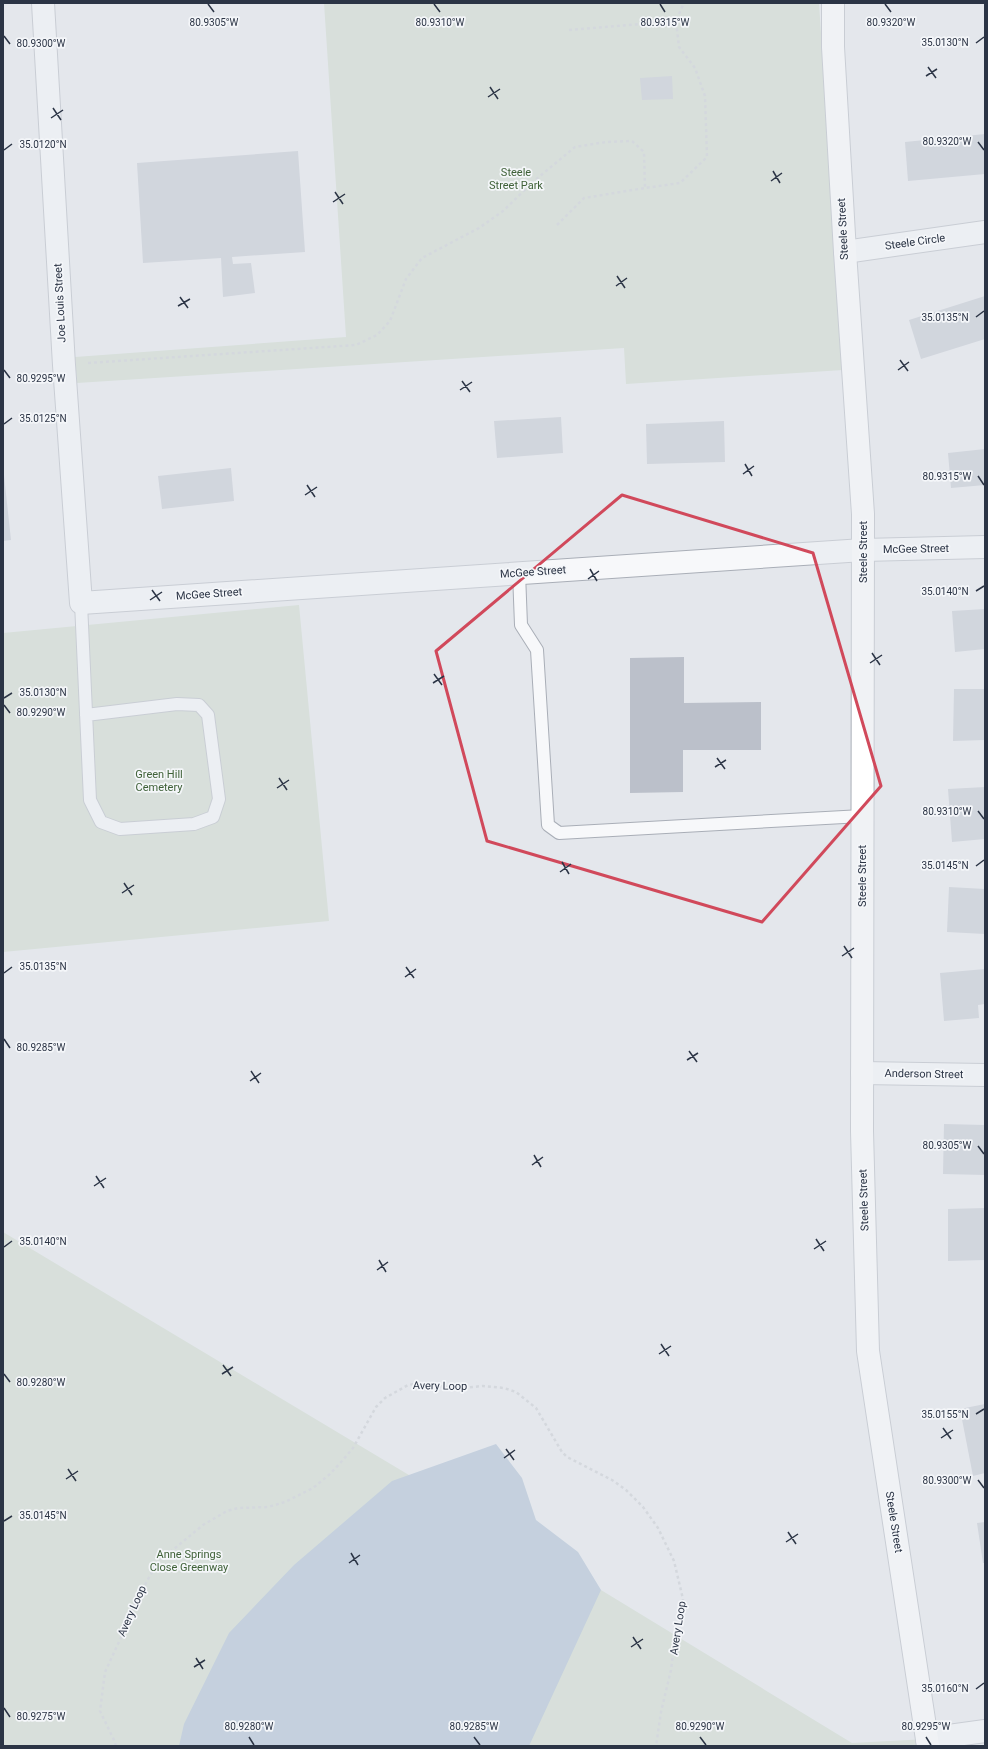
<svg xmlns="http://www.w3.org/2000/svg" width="988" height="1749" viewBox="0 0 988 1749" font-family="Roboto,sans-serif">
  <rect width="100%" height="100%" fill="#e4e7ec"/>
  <g fill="#c9d6c5">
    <polygon points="324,3 819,3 843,370 626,384 624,348 77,383 75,357 346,337"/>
    <polygon points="299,605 329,921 3,952 3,633"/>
    <polygon points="3,1232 601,1590 852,1743 927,1739 928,1746 3,1746"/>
  </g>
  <polygon fill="#9fb4cc" points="496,1444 522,1478 536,1520 578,1552 601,1590 529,1746 179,1746 184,1724 229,1633 294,1565 392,1481"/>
  <g fill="#bbc0ca">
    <polygon points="672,76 673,99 642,100 640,78"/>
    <polygon points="985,134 985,174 908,181 905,142"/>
    <polygon points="298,151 305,252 232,257 233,264 251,263 255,293 223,297 221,258 143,263 137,163"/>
    <polygon points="985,296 985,339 921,359 909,320"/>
    <polygon points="561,417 563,453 497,458 494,421"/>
    <polygon points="724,421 725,462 647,464 646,424"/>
    <polygon points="985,449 985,485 951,488 948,453"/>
    <polygon points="231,468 234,501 162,509 158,476"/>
    <polygon points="3,475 4,475 11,540 3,541"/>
    <polygon points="985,609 985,649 955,652 952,611"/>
    <polygon points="684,657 684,703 761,702 761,750 683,750 683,792 630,793 630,658"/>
    <polygon points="954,689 985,689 985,740 953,741"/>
    <polygon points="985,787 985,839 952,842 948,789"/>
    <polygon points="949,887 985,889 985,934 947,932"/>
    <polygon points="985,969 985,1004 978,1005 979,1018 944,1021 940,973"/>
    <polygon points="944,1124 985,1125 985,1175 943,1174"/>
    <polygon points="985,1208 985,1260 948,1261 948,1209"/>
    <polygon points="985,1404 985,1473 973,1476 960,1409"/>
    <polygon points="985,1522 985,1563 983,1563 977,1523"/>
  </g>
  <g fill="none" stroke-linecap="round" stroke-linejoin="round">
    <g stroke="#a9aeb7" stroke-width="14">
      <g id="lane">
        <polyline points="519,573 521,625 537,650 548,825 559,833 862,816"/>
        <polyline points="81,603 90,800 101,822 120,829 194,824 213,817 219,799 208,715 199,705 177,704 86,715"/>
      </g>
    </g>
    <g stroke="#a9aeb7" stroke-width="24">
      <g id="street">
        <polyline points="43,3 64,365 81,603 863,550 985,547"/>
        <polyline points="845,252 985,232"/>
        <polyline points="862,1073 985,1075"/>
        <polyline points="927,1739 985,1731"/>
      </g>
    </g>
    <g stroke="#a9aeb7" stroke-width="24">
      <polyline id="secondary" points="833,3 833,47 845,252 863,514 862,1131 868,1351 928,1746"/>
    </g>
    <g stroke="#c2c5cb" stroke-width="2.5" stroke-dasharray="3 3" stroke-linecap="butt">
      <polyline points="569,30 676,21"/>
      <polyline points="557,225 584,198 645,188"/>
      <polyline points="88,363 356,345 377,335 390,321 406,279 422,258 479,228 503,211 534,181 575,147 606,142 632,141 644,152 645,188 680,183 707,157 705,96 695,68 679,47 676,21 684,3"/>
      <polyline points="116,1746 114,1740 100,1711 105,1672 124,1631 129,1614 157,1563 203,1525 227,1511 238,1508 268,1507 285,1502 313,1488 330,1474 342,1461 353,1448 376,1407 385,1398 408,1385 414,1384 461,1388 483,1386 504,1388 516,1392 536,1408 562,1452 567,1457 612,1480 626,1490 643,1507 658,1528 674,1561 683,1599 682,1611 676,1630 671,1670 661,1712 656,1746"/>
    </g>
    <use href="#lane" stroke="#f7f8fa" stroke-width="12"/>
    <use href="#street" stroke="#f7f8fa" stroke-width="22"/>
    <use href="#secondary" stroke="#fff" stroke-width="22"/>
  </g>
  <path d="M0 0H988V1749H0ZM622,495L813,553L881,786L762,922L487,841L436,651Z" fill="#e4e7ec" fill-opacity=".55" fill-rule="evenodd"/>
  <path fill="none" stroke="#d1495b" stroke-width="3" stroke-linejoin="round" d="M622,495L813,553L881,786L762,922L487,841L436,651Z"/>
  <path fill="none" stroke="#2b3445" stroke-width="1.5" d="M208,4L214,12M434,4L440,12M660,4L665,12M885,4L891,12M4,36L10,44M976,43L984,37M928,67L936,78M926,76L937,69M490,87L498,99M488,97L500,89M53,108L61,120M51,118L63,110M978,142L984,150M4,150L12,144M773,171L780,183M771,181L782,173M335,192L343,204M333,202L345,194M617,276L625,288M616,286L627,278M180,297L188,308M178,306L190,299M976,317L984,311M900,360L908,371M4,370L10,378M898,370L909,362M462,381L470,392M460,390L472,382M4,424L12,418M745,464L752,476M743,474L754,466M978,476L984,485M307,485L315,497M305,495L317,487M590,569L597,581M588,579L599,571M152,590L160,601M976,591L984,586M150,600L162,592M872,653L880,665M870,663L882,655M434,674L442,685M433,683L444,676M4,698L12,693M4,705L10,713M717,758L725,769M715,767L726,760M279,778L287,790M277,788L289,780M978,811L984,819M562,862L569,874M976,866L984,860M560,872L571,864M124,883L132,895M122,893L134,885M844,946L852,958M842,956L854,948M406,967L414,978M4,973L12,967M405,977L416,969M4,1039L10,1048M689,1051L697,1062M687,1060L698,1053M251,1071L259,1083M250,1081L261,1073M978,1146L984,1154M534,1155L541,1167M532,1165L543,1157M96,1176L104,1188M94,1186L106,1178M816,1239L824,1251M4,1247L12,1241M814,1249L826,1241M379,1260L386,1272M377,1270L388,1262M661,1344L669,1356M659,1354L671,1346M223,1365L231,1376M4,1374L10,1382M222,1374L233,1367M976,1414L984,1409M943,1428L951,1439M941,1438L953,1430M506,1449L514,1460M504,1458L515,1450M68,1469L76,1481M66,1479L78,1471M978,1480L984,1488M4,1521L12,1516M788,1532L796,1544M786,1542L798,1534M351,1553L358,1565M349,1563L360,1555M633,1637L641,1649M631,1647L643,1639M196,1658L203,1669M194,1667L205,1660M976,1689L984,1683M4,1708L10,1717M249,1737L254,1745M474,1737L480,1745M700,1737L706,1745M926,1737L931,1745"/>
  <g text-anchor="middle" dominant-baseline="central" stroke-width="3.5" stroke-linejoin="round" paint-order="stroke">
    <g font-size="11" fill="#3f6138" stroke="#f4f6f9">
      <text x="516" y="172">Steele<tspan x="516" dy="13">Street Park</tspan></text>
      <text x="159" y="774">Green Hill<tspan x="159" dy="13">Cemetery</tspan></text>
      <text x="189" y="1554">Anne Springs<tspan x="189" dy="13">Close Greenway</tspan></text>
    </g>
    <g font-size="11" fill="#2b3445" stroke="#f4f6f9">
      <text transform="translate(843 229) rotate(-93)">Steele Street</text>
      <text transform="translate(915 242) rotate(-8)">Steele Circle</text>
      <text transform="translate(60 303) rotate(-93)">Joe Louis Street</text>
      <text transform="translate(916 549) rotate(-1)">McGee Street</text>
      <text transform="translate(863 552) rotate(-90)">Steele Street</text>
      <text transform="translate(533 572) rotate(-4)">McGee Street</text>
      <text transform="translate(209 594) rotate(-4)">McGee Street</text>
      <text transform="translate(862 876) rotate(-90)">Steele Street</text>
      <text transform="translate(924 1074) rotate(1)">Anderson Street</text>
      <text transform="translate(864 1200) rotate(-92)">Steele Street</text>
      <text transform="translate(440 1386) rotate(1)">Avery Loop</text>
      <text transform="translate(894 1522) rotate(81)">Steele Street</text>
      <text transform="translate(132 1611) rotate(-66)">Avery Loop</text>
      <text transform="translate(678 1628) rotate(-81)">Avery Loop</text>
    </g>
  </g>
  <g font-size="10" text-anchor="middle" fill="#2b3445" stroke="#f4f6f9" stroke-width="3.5" stroke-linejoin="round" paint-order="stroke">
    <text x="214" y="26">80.9305°W</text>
    <text x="440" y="26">80.9310°W</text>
    <text x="665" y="26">80.9315°W</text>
    <text x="891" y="26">80.9320°W</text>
    <text x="945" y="46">35.0130°N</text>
    <text x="41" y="47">80.9300°W</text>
    <text x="947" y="145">80.9320°W</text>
    <text x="43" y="148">35.0120°N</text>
    <text x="945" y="321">35.0135°N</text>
    <text x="41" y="382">80.9295°W</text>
    <text x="43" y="422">35.0125°N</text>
    <text x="947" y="480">80.9315°W</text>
    <text x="945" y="595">35.0140°N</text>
    <text x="43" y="696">35.0130°N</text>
    <text x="41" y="716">80.9290°W</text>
    <text x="947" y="815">80.9310°W</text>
    <text x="945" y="869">35.0145°N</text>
    <text x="43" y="970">35.0135°N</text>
    <text x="41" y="1051">80.9285°W</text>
    <text x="947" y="1149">80.9305°W</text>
    <text x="43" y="1245">35.0140°N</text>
    <text x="41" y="1386">80.9280°W</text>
    <text x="945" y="1418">35.0155°N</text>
    <text x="947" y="1484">80.9300°W</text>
    <text x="43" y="1519">35.0145°N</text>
    <text x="945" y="1692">35.0160°N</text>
    <text x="41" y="1720">80.9275°W</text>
    <text x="249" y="1730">80.9280°W</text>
    <text x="474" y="1730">80.9285°W</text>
    <text x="700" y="1730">80.9290°W</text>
    <text x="926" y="1730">80.9295°W</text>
  </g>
  <rect width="988" height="1749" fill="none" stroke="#2b3445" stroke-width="8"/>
</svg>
